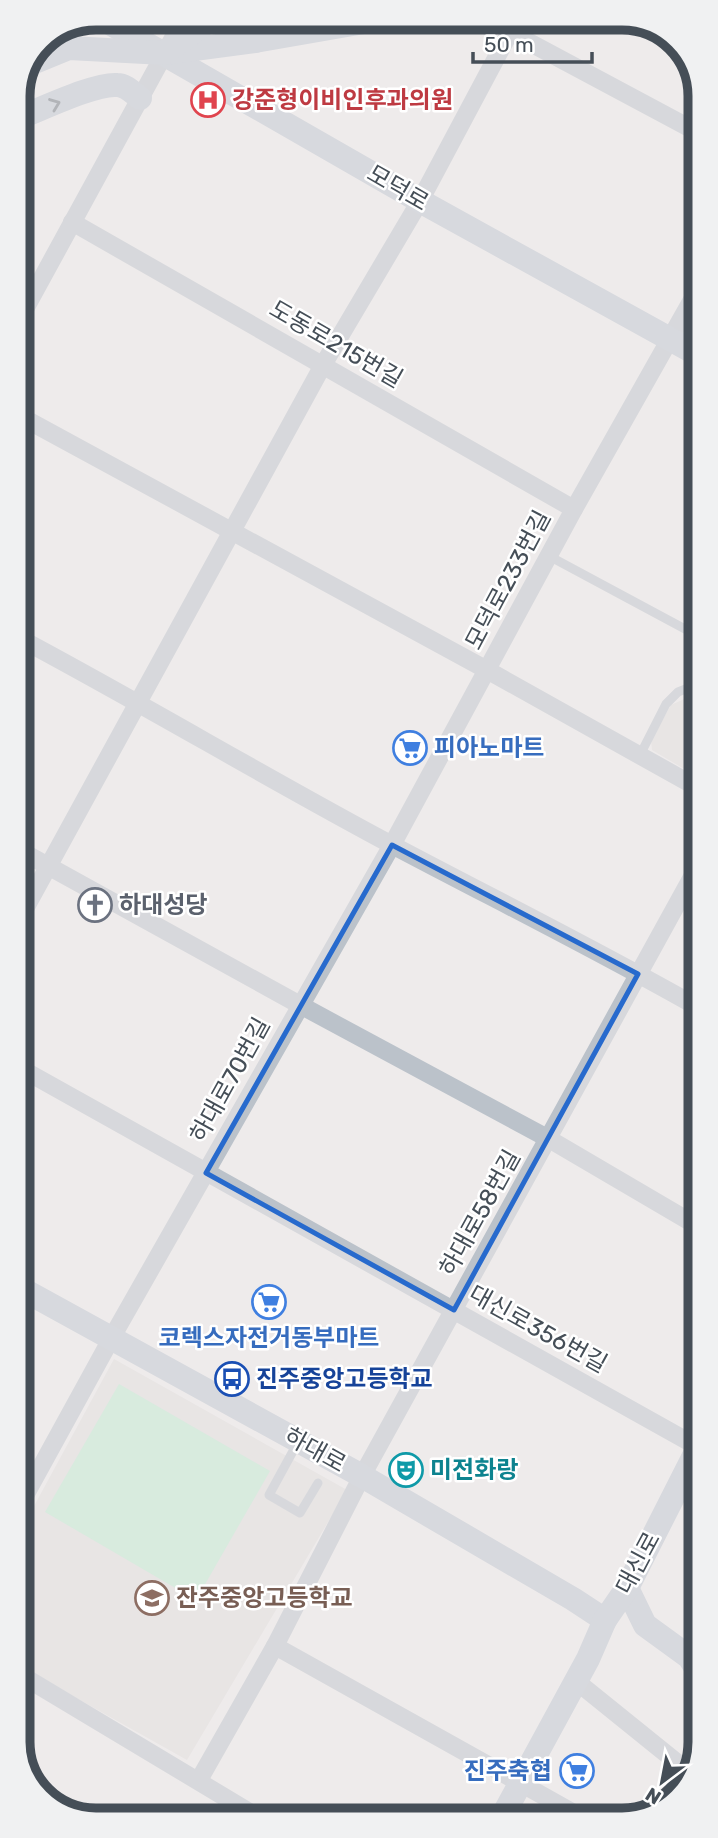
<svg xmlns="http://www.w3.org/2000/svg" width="718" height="1838" viewBox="0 0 718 1838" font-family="Rubik,'Noto Sans KR',sans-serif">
  <rect width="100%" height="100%" fill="#eeebeb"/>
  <g fill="#dfdddc">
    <polygon points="698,693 698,777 652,750 651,740 671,705"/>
    <polygon points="114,1359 347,1490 187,1760 21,1667 21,1530"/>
  </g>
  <polygon fill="#bceacf" points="119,1384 270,1471 196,1600 45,1512"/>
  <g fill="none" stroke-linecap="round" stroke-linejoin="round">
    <polyline stroke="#8ccfe3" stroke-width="4.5" points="18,96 26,93"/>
    <g stroke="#bbc2ca" stroke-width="9">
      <polyline points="549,556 698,636"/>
      <polyline points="640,755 666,704 678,692 698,684"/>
      <polyline points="298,1442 269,1495 300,1513 318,1483"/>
    </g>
    <g stroke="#bbc2ca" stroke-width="18">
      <polyline points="508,18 510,32 697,132"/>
      <polyline points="72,222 574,509"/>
      <polyline points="18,322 184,18"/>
      <polyline points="18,415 487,670 698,788"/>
      <path d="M19,638C145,705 268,779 394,846C496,900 599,951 699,1008"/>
      <polyline points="19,850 300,1005 549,1139 699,1227"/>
      <polyline points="20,918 323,365 420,201 510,32"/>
      <polyline points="20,1068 698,1447"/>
      <polyline points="21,1503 111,1339 392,845 574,509 697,291"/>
      <polyline points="275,1646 581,1817"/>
      <polyline points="21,1675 261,1819"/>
      <polyline points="576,1681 690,1773"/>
      <polyline points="199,1780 275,1646 362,1476 698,866"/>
    </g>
    <g stroke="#bac3ce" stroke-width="24">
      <polyline points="101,18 420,201 697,354"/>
      <polyline points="248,18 247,33 255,41"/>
      <polyline points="164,53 255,41 387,18"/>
      <polyline points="30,64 69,48 164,53 213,18"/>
      <path d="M18,118C40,110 95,83 117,85C126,85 133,93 140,98"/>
      <polyline points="20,1288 362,1476 573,1599 605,1620"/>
      <polyline points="627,1588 645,1625 689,1657 700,1674"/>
      <polyline points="502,1817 588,1659 605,1620 627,1588 700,1444"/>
    </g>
  </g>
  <defs><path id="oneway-chevron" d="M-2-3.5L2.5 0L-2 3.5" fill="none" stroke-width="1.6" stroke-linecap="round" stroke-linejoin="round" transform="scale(1.75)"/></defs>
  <use stroke="#68717b" href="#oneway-chevron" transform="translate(55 104) rotate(-21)"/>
  <path d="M0 0H718V1838H0ZM392,845L638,974L454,1310L206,1173Z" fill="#eeebeb" fill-opacity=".55" fill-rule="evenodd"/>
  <path fill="none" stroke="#276acd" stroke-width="5" stroke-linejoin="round" d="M392,845L638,974L454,1310L206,1173Z"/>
  <defs>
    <g id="hospital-ring" transform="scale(1.75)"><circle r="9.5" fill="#fff" stroke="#e0444e" stroke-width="1.5"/><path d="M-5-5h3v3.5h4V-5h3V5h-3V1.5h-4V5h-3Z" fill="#e0444e"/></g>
    <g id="supermarket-ring" transform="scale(1.75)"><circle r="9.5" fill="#fff" stroke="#3f7fe0" stroke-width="1.5"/><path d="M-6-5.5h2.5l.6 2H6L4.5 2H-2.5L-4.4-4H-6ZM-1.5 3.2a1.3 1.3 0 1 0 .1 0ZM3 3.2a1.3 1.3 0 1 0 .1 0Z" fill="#3f7fe0"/></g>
    <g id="church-ring" transform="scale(1.75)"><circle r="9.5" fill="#fff" stroke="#6b7280" stroke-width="1.5"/><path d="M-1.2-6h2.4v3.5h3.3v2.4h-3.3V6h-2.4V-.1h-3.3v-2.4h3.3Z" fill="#6b7280"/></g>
    <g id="bus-ring" transform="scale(1.75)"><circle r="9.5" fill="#fff" stroke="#1a4fb4" stroke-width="1.5"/><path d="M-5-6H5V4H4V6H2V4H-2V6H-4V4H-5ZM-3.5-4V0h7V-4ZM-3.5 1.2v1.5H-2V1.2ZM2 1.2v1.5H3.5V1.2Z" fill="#1a4fb4"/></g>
    <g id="theatre-ring" transform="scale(1.75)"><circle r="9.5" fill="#fff" stroke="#0f9aa8" stroke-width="1.5"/><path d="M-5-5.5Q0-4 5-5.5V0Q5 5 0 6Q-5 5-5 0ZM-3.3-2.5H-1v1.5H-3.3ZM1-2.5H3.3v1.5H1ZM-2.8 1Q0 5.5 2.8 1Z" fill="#0f9aa8"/></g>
    <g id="school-ring" transform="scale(1.75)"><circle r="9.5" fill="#fff" stroke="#8d6e63" stroke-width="1.5"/><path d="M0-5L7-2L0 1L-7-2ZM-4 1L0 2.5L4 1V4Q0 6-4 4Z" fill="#8d6e63"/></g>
  </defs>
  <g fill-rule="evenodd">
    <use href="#hospital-ring" x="208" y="100"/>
    <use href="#supermarket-ring" x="410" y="748"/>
    <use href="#church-ring" x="95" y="905"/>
    <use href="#supermarket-ring" x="269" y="1302"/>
    <use href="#bus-ring" x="232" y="1379"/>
    <use href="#theatre-ring" x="406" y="1470"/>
    <use href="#school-ring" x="152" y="1598"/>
    <use href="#supermarket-ring" x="577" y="1771"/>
  </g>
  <g text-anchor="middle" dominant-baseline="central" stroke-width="5" stroke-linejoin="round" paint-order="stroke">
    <g font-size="24" font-weight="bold" fill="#be3a42" stroke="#fff" text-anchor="start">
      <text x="232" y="100">강준형이비인후과의원</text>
    </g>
    <g font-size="24" fill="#454e57" stroke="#fff">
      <text transform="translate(398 188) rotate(30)">모덕로</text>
      <text transform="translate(336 344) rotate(30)">도동로215번길</text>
      <text transform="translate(508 580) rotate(-62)">모덕로233번길</text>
      <text transform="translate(230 1080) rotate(-61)">하대로70번길</text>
      <text transform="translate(480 1213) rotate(-61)">하대로58번길</text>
      <text transform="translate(538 1329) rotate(29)">대신로356번길</text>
      <text transform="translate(315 1450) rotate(29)">하대로</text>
      <text transform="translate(638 1563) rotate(-62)">대신로</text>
    </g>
    <g font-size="24" font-weight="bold" fill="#366cbe" stroke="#fff" text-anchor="start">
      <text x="434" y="748">피아노마트</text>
      <text x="269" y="1338" text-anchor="middle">코렉스자전거동부마트</text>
      <text x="552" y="1771" text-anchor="end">진주축협</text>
    </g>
    <g font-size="24" font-weight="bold" fill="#5b616d" stroke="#fff" text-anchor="start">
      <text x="119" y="905">하대성당</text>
    </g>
    <g font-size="24" font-weight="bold" fill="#164399" stroke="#fff" text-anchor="start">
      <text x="256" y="1379">진주중앙고등학교</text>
    </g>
    <g font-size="24" font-weight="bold" fill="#0d838f" stroke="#fff" text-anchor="start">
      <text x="430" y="1470">미전화랑</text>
    </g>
    <g font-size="24" font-weight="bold" fill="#785e54" stroke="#fff" text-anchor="start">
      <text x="176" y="1598">잔주중앙고등학교</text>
    </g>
  </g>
  <path d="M0 0H718V1838H0ZM96 30H622A66 66 0 0 1 688 96V1742A66 66 0 0 1 622 1808H96A66 66 0 0 1 30 1742V96A66 66 0 0 1 96 30Z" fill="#f0f1f2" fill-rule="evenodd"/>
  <path fill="none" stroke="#454e57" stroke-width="9" d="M96 30H622A66 66 0 0 1 688 96V1742A66 66 0 0 1 622 1808H96A66 66 0 0 1 30 1742V96A66 66 0 0 1 96 30Z"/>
  <g transform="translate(662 1782) rotate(212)" stroke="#ffffff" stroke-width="5" paint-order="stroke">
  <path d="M0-5L12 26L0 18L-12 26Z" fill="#454e57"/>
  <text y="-10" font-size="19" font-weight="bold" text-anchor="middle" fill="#454e57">N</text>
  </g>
  <path d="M473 52v10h119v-10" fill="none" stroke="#454e57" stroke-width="3.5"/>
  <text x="484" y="52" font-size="21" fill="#454e57" stroke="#ffffff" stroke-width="5" paint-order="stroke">50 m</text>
</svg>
